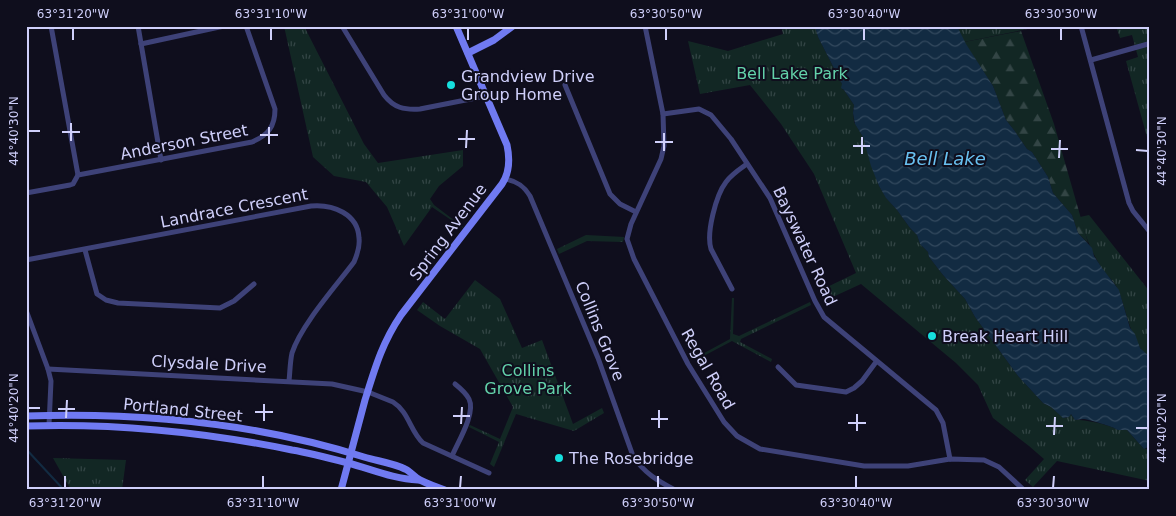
<svg xmlns="http://www.w3.org/2000/svg" width="1176" height="516" viewBox="0 0 1176 516" font-family="'DejaVu Sans',sans-serif">
  <defs>
    <pattern id="forest-firs" width="22" height="20" patternUnits="userSpaceOnUse" patternTransform="scale(1.25)"><rect width="22" height="20" fill="#122724"/><path d="M5 1l3.5 6h-7zM16 11l3.5 6h-7z" fill="#334545"/></pattern>
    <pattern id="park-tufts" width="24" height="20" patternUnits="userSpaceOnUse" patternTransform="scale(1.25)"><rect width="24" height="20" fill="#122724"/><path d="M3 7l-1-3M5 7V3M7 7l1-3M15 17l-1-3M17 17v-4M19 17l1-3" fill="none" stroke="#334545"/></pattern>
    <pattern id="water-waves" width="16" height="10" patternUnits="userSpaceOnUse" patternTransform="scale(1.25)"><rect width="16" height="10" fill="#122b42"/><path d="M0 5q4-4 8 0t8 0" fill="none" stroke="#33495e"/></pattern>
  </defs>
  <rect width="100%" height="100%" fill="#0f0e1d"/>
  <polygon fill="url(#forest-firs)" points="1021,31 1054,124 1088,243 1078,233 1072,215 1053,193 1048,177 1032,152 1027,149 1014,130 1006,120 993,86 964,42"/>
  <g fill="url(#park-tufts)">
    <polygon points="284,26 304,26 364,144 378,163 463,150 463,166 439,186 430,199 434,205 463,227 463,228 432,207 404,246 387,207 366,182 334,176 313,157"/>
    <path d="M781,26H815L818,37L842,84V89L844,90L854,105L853,111L854,122L863,137L879,186L887,199L897,210L910,228L917,235L920,244L928,252L929,257L943,275L965,299L975,317L1018,376L1043,403L1051,407L1060,415L1066,418L1071,414L1075,420C1084,419 1111,425 1118,430H1127L1143,448L1147,449L1150,446V481L1057,461L1033,487L1025,480L1044,459L1029,446L993,418L978,385L956,363L861,284L824,301L819,291L856,273L814,174L781,124L750,85L700,94L688,41L728,51L783,34Z"/>
    <polygon points="957,26 1037,26 1037,27 964,42"/>
    <polygon points="1116,26 1150,26 1150,148 1126,61 1138,57 1132,35 1120,38"/>
    <path d="M1089,215L1150,292V357C1146,354 1141,350 1139,346C1129,330 1126,310 1119,292C1116,283 1108,277 1103,270C1092,253 1086,238 1080,217Z"/>
    <polygon points="586,235 624,237 623,242 587,241 559,254 557,249"/>
    <polygon points="475,280 500,299 522,348 542,340 573,424 602,408 604,413 574,431 516,414 494,467 490,464 499,442 469,427 470,425 500,439 513,407 480,349 440,326 417,310 423,302 445,319"/>
    <polygon points="732,298 734,298 733,334 739,336 810,302 811,305 741,339 740,342 772,359 771,362 732,341 696,360 695,358 730,339"/>
    <polygon points="53,458 126,460 122,490 71,490"/>
  </g>
  <path fill="url(#water-waves)" d="M815,26H957L966,44L993,86L1006,120L1014,130L1027,149L1032,152L1048,177L1053,193L1072,215L1078,233L1092,248L1094,256L1102,268L1119,290L1130,328L1135,334L1140,348L1150,357V446L1144,449L1127,430H1118C1114,427 1088,419 1083,419C1080,419 1078,420 1075,420L1071,414L1069,417L1063,418L1051,407L1043,403L1018,376L975,317L965,299L943,275L929,257L928,252L920,244L917,235L910,228L897,210L886,198L879,186L871,166L863,137L855,124L853,113L854,105L844,90L841,88L842,84L818,37Z"/>
  <g fill="none" stroke-linecap="round" stroke-linejoin="round">
    <polyline stroke="#122b42" stroke-width="2" points="26,449 64,490"/>
    <g stroke="#3e4278" stroke-width="5">
      <polyline points="51,26 78,175"/>
      <polyline points="138,26 161,160"/>
      <path d="M342,26L384,95C394,108 404,110 420,109L486,96"/>
      <polyline points="645,26 663,114 664,146 661,159 631,224 627,239 634,259 688,364 724,422 737,436 760,449 864,466 908,466 950,459 984,460 999,467 1024,490"/>
      <polyline points="1081,26 1129,203 1133,211 1150,232"/>
      <polyline points="141,44 224,26"/>
      <polyline points="1091,60 1148,44"/>
      <polyline points="565,85 610,194 620,204 636,212"/>
      <polyline points="663,114 699,109 711,115 731,139 770,198 815,301 824,317 936,410 943,423 950,459"/>
      <path d="M505,179C517,181 524,186 530,196L598,358L633,456C644,473 658,481 675,490"/>
      <path d="M26,193L70,185L73,184L78,175L252,142C268,135 275,127 275,109L246,26"/>
      <polyline points="85,250 97,294 106,300 118,303 220,308 234,301 254,284"/>
      <path d="M26,260L311,206C333,204 358,214 359,238C360,246 357,255 354,262C336,286 301,325 292,353C290,362 290,372 289,381"/>
      <path d="M732,289L711,249C706,233 716,195 726,182C732,174 740,169 747,164"/>
      <polyline points="26,310 48,369 51,381 49,425"/>
      <polyline points="778,367 796,385 846,392 854,388 862,381 876,362"/>
      <path d="M48,369L332,384L368,392L393,402C409,412 410,431 423,443L489,473"/>
      <path d="M452,456C458,442 476,413 469,399C466,393 460,388 455,384"/>
    </g>
    <g stroke="#707af1" stroke-width="7">
      <polyline points="468,53 494,40 513,26"/>
      <path d="M26,416C139,412 256,423 364,457C377,461 393,463 405,469C410,471 414,477 420,480C428,484 436,487 445,490"/>
      <path d="M26,426C116,423 204,432 292,450C310,453 329,458 348,463C371,469 393,479 418,480"/>
      <path d="M341,490C349,460 357,430 365,400C375,368 382,343 401,315L502,184C510,172 510,159 507,145L456,26"/>
    </g>
  </g>
  <path fill="none" stroke="#cfcffa" stroke-width="2" d="M73,40V28M271,40V28M468,40V28M666,40V28M864,40V28M1061,40V28M28,131H40M62,132H80M260,135H278M458,139H475M71,141V123M655,142H673M269,144V127M853,146H870M466,148L467,130M1051,149H1068M1136,150L1148,151M664,151V133M862,154V137M1059,158L1060,140M28,408H40M58,409H75M255,412H273M453,416H470M66,418L67,400M651,419H668M264,421V404M848,423H866M461,424L462,407M1046,426H1063M659,428V410M1136,428H1148M857,431V414M1054,435L1055,417M65,488V476M263,488V476M460,488L461,476M658,488V476M856,488V476M1053,488L1054,476"/>
  <g fill="#16dfde" stroke="#0f0e1d" stroke-width="2">
    <circle cx="451" cy="85" r="5"/>
    <circle cx="932" cy="336" r="5"/>
    <circle cx="559" cy="458" r="5"/>
  </g>
  <g text-anchor="middle" dominant-baseline="central" stroke-width="4" stroke-linejoin="round" paint-order="stroke">
    <g font-size="16" fill="#63d2aa" stroke="#0f0e1d">
      <text x="792" y="73">Bell Lake Park</text>
      <text x="528" y="370">Collins<tspan x="528" dy="18">Grove Park</tspan></text>
    </g>
    <g font-size="16" fill="#cfcffa" stroke="#0f0e1d" text-anchor="start">
      <text x="461" y="76">Grandview Drive<tspan x="461" dy="18">Group Home</tspan></text>
      <text x="942" y="336">Break Heart Hill</text>
      <text x="569" y="458">The Rosebridge</text>
    </g>
    <g font-size="16" fill="#cfcffa" stroke="#0f0e1d">
      <text transform="translate(184 142) rotate(-11)">Anderson Street</text>
      <text transform="translate(234 208) rotate(-11)">Landrace Crescent</text>
      <text transform="translate(448 232) rotate(-53)">Spring Avenue</text>
      <text transform="translate(805 246) rotate(65)">Bayswater Road</text>
      <text transform="translate(600 331) rotate(68)">Collins Grove</text>
      <text transform="translate(209 364) rotate(3)">Clysdale Drive</text>
      <text transform="translate(708 369) rotate(60)">Regal Road</text>
      <text transform="translate(183 410) rotate(6)">Portland Street</text>
    </g>
    <g font-size="18" font-style="italic" fill="#68c0f0" stroke="#0f0e1d">
      <text x="945" y="158">Bell Lake</text>
    </g>
  </g>
  <rect width="1176" height="516" fill="none" stroke="#0f0e1d" stroke-width="55"/>
  <rect x="28" y="28" width="1120" height="460" fill="none" stroke="#cfcffa" stroke-width="2"/>
  <g font-size="12" text-anchor="middle" fill="#cfcffa">
    <text x="73" y="18">63°31'20"W</text>
    <text x="271" y="18">63°31'10"W</text>
    <text x="468" y="18">63°31'00"W</text>
    <text x="666" y="18">63°30'50"W</text>
    <text x="864" y="18">63°30'40"W</text>
    <text x="1061" y="18">63°30'30"W</text>
    <text transform="translate(14 131) rotate(-90)" y="4">44°40'30"N</text>
    <text transform="translate(1162 151) rotate(-90)" y="4">44°40'30"N</text>
    <text transform="translate(14 408) rotate(-90)" y="4">44°40'20"N</text>
    <text transform="translate(1162 428) rotate(-90)" y="4">44°40'20"N</text>
    <text x="65" y="507">63°31'20"W</text>
    <text x="263" y="507">63°31'10"W</text>
    <text x="460" y="507">63°31'00"W</text>
    <text x="658" y="507">63°30'50"W</text>
    <text x="856" y="507">63°30'40"W</text>
    <text x="1053" y="507">63°30'30"W</text>
  </g>
</svg>
